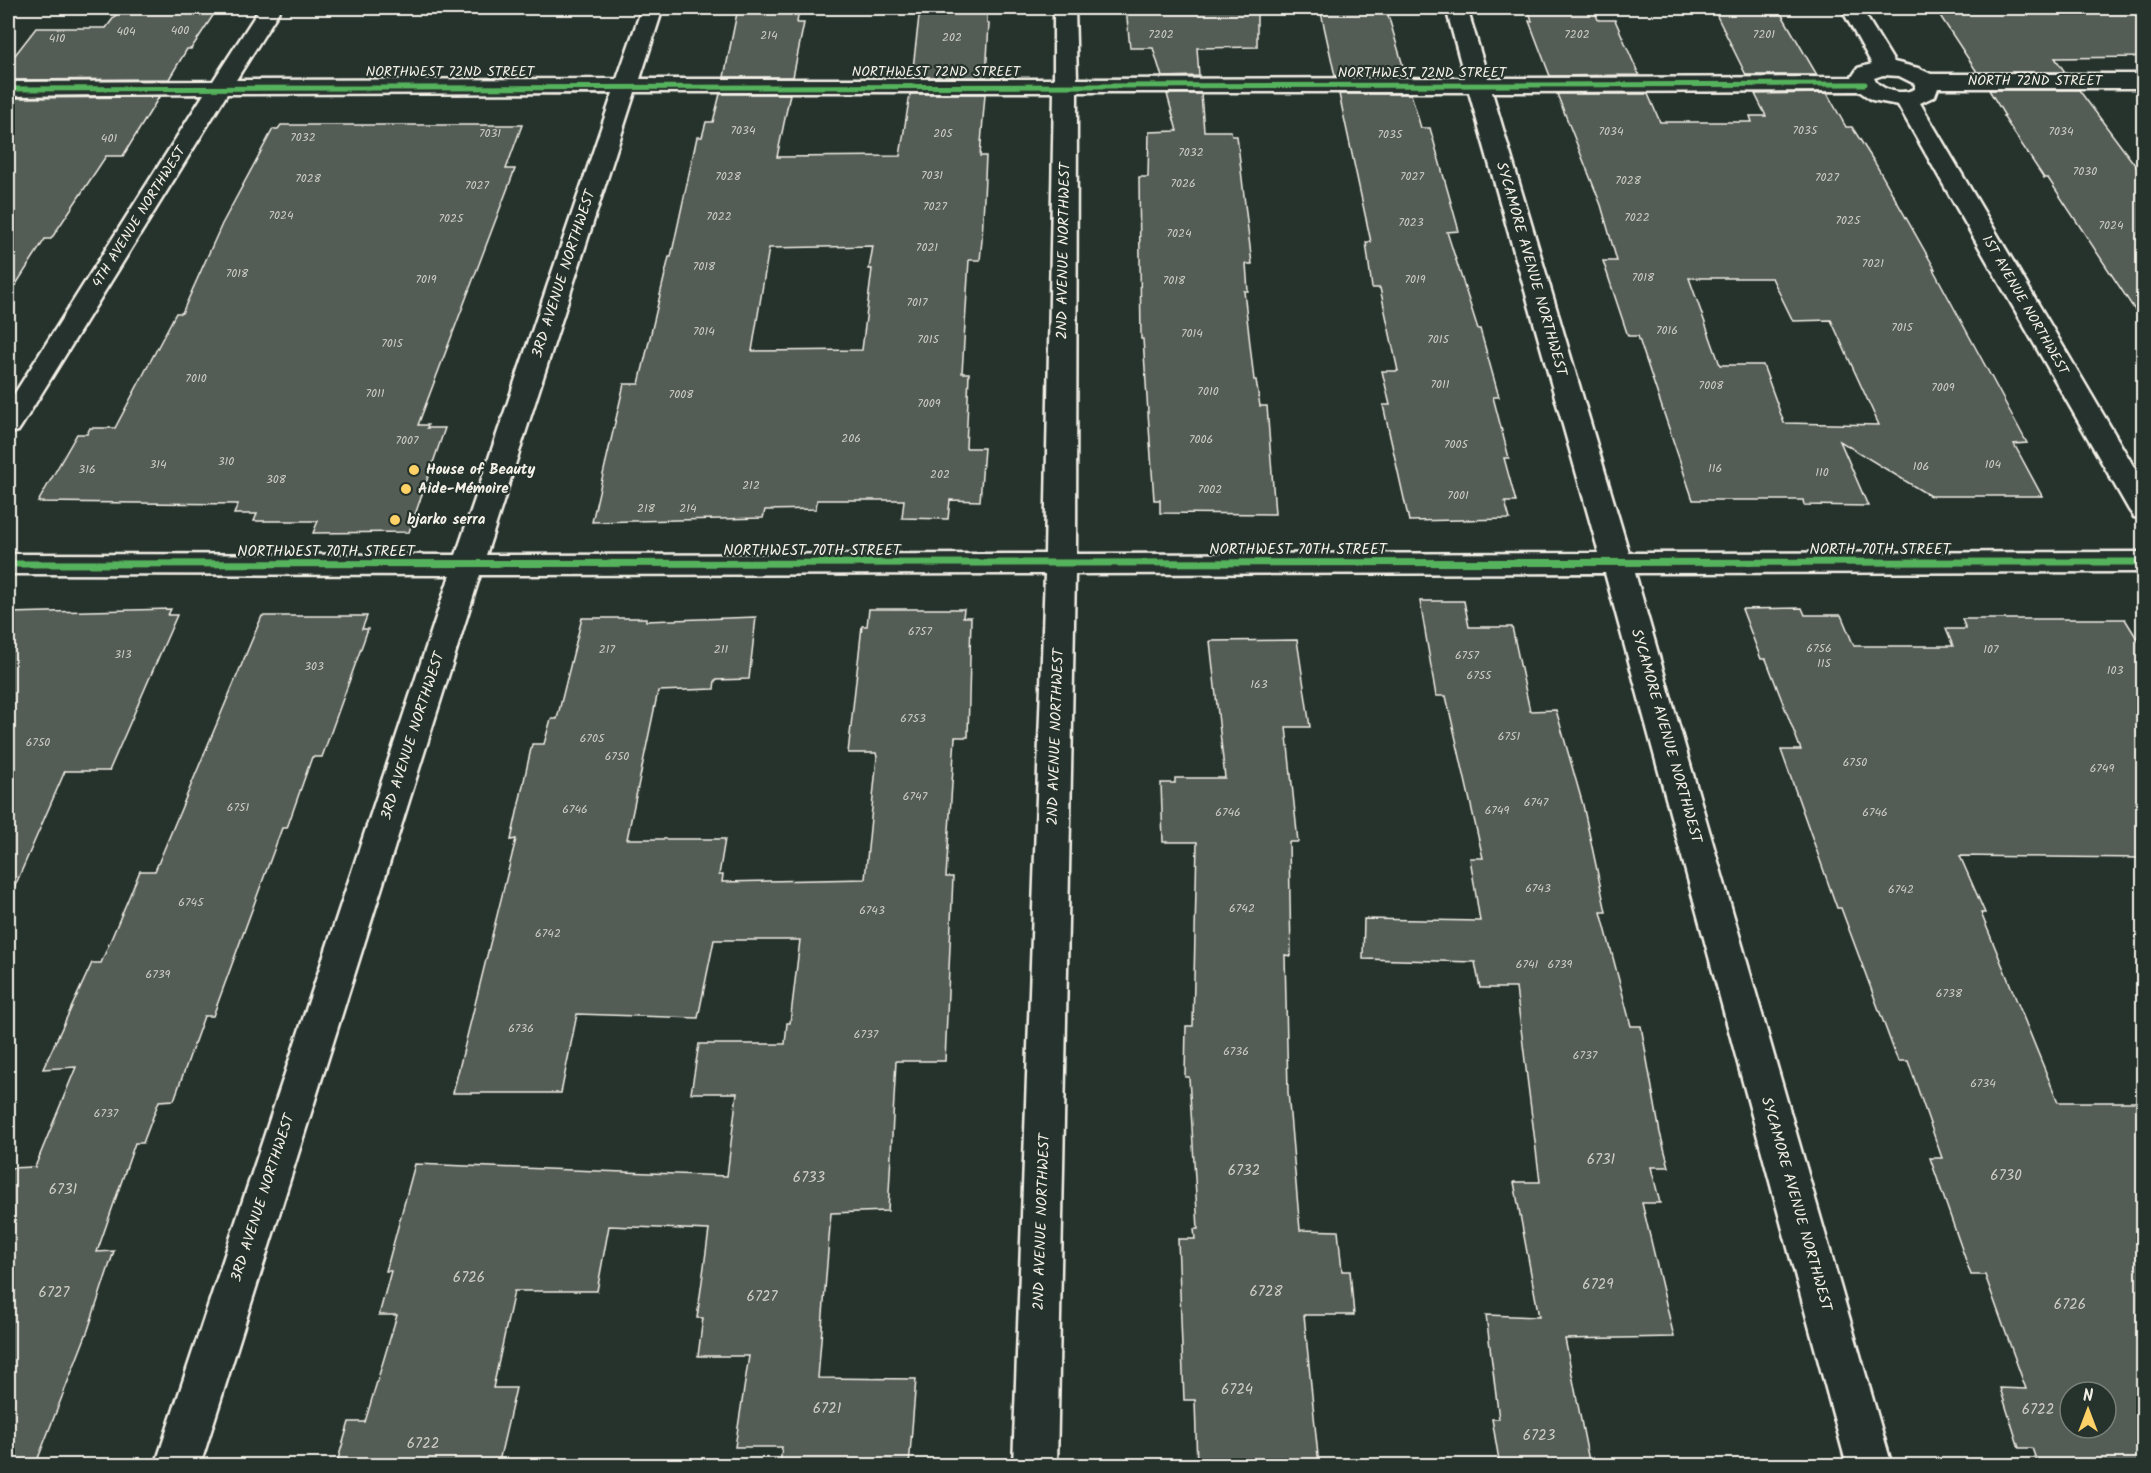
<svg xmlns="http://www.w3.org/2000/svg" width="2151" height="1473" viewBox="0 0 2151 1473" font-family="Kalam,sans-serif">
  <rect width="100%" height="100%" fill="#26332d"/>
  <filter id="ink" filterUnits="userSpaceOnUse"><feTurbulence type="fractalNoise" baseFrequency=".0167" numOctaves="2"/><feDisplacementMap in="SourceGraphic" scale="12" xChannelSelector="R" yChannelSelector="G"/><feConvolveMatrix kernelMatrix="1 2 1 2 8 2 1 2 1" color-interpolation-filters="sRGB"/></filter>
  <g filter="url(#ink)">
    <g fill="#525c55" stroke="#f4f1e8" stroke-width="1.5" fill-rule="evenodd">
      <polygon points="121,8 218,8 191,49 187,49 169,79 8,80 8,64 36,28 106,28"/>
      <polygon points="738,8 799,8 797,23 804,23 793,77 724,77"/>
      <polygon points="920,8 987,8 987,23 989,23 986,77 912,77"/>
      <polygon points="1126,8 1257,8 1257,47 1197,48 1199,76 1162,77 1153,48 1130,48"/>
      <polygon points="1320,8 1386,8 1406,76 1335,76"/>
      <polygon points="1528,8 1594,8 1598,20 1615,20 1639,75 1550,76 1529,21 1532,21"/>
      <polygon points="1713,8 1778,8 1817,75 1746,75"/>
      <polygon points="1935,8 2144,8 2144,57 2055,58 2065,72 1977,72"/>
      <polygon points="1989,90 2079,90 2144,177 2144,324 2048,178 2044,178 2003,116 2005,116"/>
      <path d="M1827,93L1846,127H1852L1875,163L1935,269H1933L2027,443L2014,444L2042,496H1930L1840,441L1868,506L1804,505L1803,500H1693L1638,336H1628L1603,261H1617L1601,205L1557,94H1648L1660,122H1752L1750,116H1766L1755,94ZM1689,278H1772L1793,321L1831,320L1879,425L1784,423L1763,365H1720Z"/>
      <path d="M720,94H790L777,157L900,156L910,94H985L980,156H986L982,240L980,260H969L962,373H969L966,448H984L980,501L950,500L948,519L902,518L904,500H817L816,509L765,510L763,518L592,522L624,384H639L669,257H671L697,137H702L706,122H713ZM873,246L869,269H872L862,350L752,351L769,248Z"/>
      <polygon points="1167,94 1201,94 1204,131 1231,131 1232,136 1237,136 1252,264 1246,264 1248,291 1244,291 1254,380 1256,380 1260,406 1267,406 1275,514 1160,513 1160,500 1154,500 1143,339 1141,339 1139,177 1148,177 1149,132 1177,131"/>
      <polygon points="1339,94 1411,94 1421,128 1430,128 1459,231 1447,232 1478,329 1480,329 1499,397 1493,397 1509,458 1504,458 1516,502 1505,502 1510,519 1409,521 1383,405 1390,405 1382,371 1398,371 1380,288 1372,288 1366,242 1371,242"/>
      <polygon points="159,97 123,156 106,156 51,239 45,239 8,297 8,98"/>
      <polygon points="281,125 522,125 506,169 515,169 418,425 428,425 427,428 445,428 409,532 313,533 318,521 254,521 257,514 234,514 238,504 38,502 77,434 87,434 90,428 115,428 176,313 182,313 222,224 273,129 278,129"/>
      <polygon points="1420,601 1464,601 1469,627 1512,627 1530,711 1556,710 1583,805 1606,912 1601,912 1631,1026 1641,1026 1660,1133 1669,1167 1651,1167 1660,1203 1642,1203 1674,1337 1565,1339 1590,1466 1500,1466 1492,1419 1499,1419 1486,1315 1539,1317 1514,1182 1540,1182 1516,988 1480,988 1475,962 1363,959 1364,919 1480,921 1470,858 1483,858 1446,696 1436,696"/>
      <path d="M1802,608L1805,615H1841L1854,646H1953L1946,629H1966L1962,619H2125L2144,650V858L1960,856L1985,913H1981L2058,1102H2144V1466H2045L2044,1462H2037L2032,1448H2019L2000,1388L2026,1389L1985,1275H1971L1930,1158H1942L1908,1061H1898L1841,908H1837L1781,750H1801L1766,659H1761L1742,609ZM2070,1392H2106V1428H2070Z"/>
      <polygon points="171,609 168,615 177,615 109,771 65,771 8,902 8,613"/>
      <polygon points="869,609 964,609 963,617 971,617 968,737 955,737 946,877 953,877 945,1061 896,1061 888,1211 831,1213 818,1378 916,1379 909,1466 780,1466 782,1447 735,1447 749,1356 698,1356 703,1318 697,1318 709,1230 609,1226 597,1291 514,1291 493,1388 516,1388 498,1466 336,1466 349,1422 365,1422 397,1315 379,1315 391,1271 386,1271 415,1164 727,1176 737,1093 691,1093 699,1044 785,1044 787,1023 790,1023 800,940 714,940 698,1018 577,1014 561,1093 453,1093 516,839 511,840 532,744 544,744 551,719 557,719 582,618 646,618 646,621 756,617 749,679 715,680 714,689 658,691 627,839 725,839 719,875 723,875 722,882 865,879 877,757 876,753 848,753 862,626 867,626"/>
      <polygon points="262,616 367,616 362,629 368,629 322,757 312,757 287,828 282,828 213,1016 204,1016 174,1100 159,1101 143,1143 135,1143 97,1252 114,1251 88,1330 35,1466 8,1466 8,1168 35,1167 76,1067 43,1069 92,963 101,963 140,871 155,871"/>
      <polygon points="1297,640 1310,727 1286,727 1298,842 1289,842 1291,956 1285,955 1288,1092 1300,1230 1338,1231 1342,1271 1350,1271 1354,1315 1304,1315 1319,1466 1197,1466 1195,1400 1184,1400 1178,1239 1195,1239 1194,1229 1198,1229 1189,1077 1185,1077 1186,1026 1193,1026 1197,842 1163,842 1161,783 1175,783 1175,778 1225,778 1210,641"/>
    </g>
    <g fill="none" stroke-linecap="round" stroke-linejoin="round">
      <g stroke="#f4f1e8" stroke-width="5">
        <path id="minor" d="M260,8H281L236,80L617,79L642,8H663L640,79H1054V8H1075L1077,79L1465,78L1446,8H1467L1488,78L1852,77L1858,68L1872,64L1841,8H1861L1894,62L1918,68L1931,74H2144V88H1938L1935,96L1920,103L2144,484V519L2134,517L2129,510L1898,105L1872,100L1859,91L1492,92L1629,553L2144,552V572L1635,573L1892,1466H1847L1605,573L1075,574L1057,1466H1013L1045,574L480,575L200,1466H155L450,575L8,574V554L456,555L613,93L227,94L22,425L18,431L8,434V404L204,94L8,96V82L213,81ZM1883,75L1899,76L1915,84V89C1903,95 1886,92 1876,82L1874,78ZM635,92H1054L1045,554L486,555ZM1077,92H1469L1599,553L1076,554Z"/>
      </g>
      <use href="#minor" fill="#26332d" fill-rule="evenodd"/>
      <g stroke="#26332d" stroke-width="8">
        <polyline id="cycleway-far1" points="8,89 1865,84"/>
      </g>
      <g stroke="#26332d" stroke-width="10">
        <polyline id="cycleway" points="8,564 2144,562"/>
      </g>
      <use href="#cycleway-far1" stroke="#56b35d" stroke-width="5"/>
      <use href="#cycleway" stroke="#56b35d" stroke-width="7"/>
    </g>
  </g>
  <g fill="#ffd166" stroke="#26332d" stroke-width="2">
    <circle cx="414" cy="470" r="6"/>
    <circle cx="406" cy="489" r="6"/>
    <circle cx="395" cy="520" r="6"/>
  </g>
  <g text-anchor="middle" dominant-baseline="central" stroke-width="4.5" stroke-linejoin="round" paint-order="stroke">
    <g font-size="12" fill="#ccccc3">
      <text x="180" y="30">400</text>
      <text x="126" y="31">404</text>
      <text x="1161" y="34">7202</text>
      <text x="1577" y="34">7202</text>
      <text x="1764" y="34">7201</text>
      <text x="769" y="35">214</text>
      <text x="952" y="37">202</text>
      <text x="57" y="38">410</text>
      <text x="743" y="130">7034</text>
      <text x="1805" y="130">7035</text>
      <text x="1611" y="131">7034</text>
      <text x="2061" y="131">7034</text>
      <text x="490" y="133">7031</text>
      <text x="943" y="133">205</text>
      <text x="1390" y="134">7035</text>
      <text x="303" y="137">7032</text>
      <text x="109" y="138">401</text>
      <text x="1191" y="152">7032</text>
      <text x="2085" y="171">7030</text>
      <text x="932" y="175">7031</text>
      <text x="728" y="176">7028</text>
      <text x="1412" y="176">7027</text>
      <text x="1827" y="177">7027</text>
      <text x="308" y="178">7028</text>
      <text x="1628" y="180">7028</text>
      <text x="1183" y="183">7026</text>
      <text x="477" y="185">7027</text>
      <text x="935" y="206">7027</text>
      <text x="281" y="215">7024</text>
      <text x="719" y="216">7022</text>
      <text x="1637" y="217">7022</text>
      <text x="451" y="218">7025</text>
      <text x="1848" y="220">7025</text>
      <text x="1411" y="222">7023</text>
      <text x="2111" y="225">7024</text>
      <text x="1179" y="233">7024</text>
      <text x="927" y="247">7021</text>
      <text x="1873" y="263">7021</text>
      <text x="704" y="266">7018</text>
      <text x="237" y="273">7018</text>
      <text x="1643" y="277">7018</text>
      <text x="426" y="279">7019</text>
      <text x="1415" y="279">7019</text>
      <text x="1174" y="280">7018</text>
      <text x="917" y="302">7017</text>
      <text x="1902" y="327">7015</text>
      <text x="1667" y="330">7016</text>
      <text x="704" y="331">7014</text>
      <text x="1192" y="333">7014</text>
      <text x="928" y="339">7015</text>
      <text x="1438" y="339">7015</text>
      <text x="392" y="343">7015</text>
      <text x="196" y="378">7010</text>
      <text x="1440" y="384">7011</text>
      <text x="1711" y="385">7008</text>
      <text x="1943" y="387">7009</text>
      <text x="1208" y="391">7010</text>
      <text x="375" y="393">7011</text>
      <text x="681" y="394">7008</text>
      <text x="929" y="403">7009</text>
      <text x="851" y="438">206</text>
      <text x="1201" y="439">7006</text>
      <text x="407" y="440">7007</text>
      <text x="1456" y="444">7005</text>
      <text x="226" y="461">310</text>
      <text x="158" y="464">314</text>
      <text x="1993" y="464">104</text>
      <text x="1921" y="466">106</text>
      <text x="1715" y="468">116</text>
      <text x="87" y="469">316</text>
      <text x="1822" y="472">110</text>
      <text x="940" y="474">202</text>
      <text x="276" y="479">308</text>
      <text x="751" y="485">212</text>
      <text x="1210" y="489">7002</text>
      <text x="1458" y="495">7001</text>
      <text x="646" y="508">218</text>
      <text x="688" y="508">214</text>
      <text x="920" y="631">6757</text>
      <text x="1819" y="648">6756</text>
      <text x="607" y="649">217</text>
      <text x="721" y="649">211</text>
      <text x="1991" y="649">107</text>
      <text x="123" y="654">313</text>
      <text x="1467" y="655">6757</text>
      <text x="1824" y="663">115</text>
      <text x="314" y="666">303</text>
      <text x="2115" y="670">103</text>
      <text x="1479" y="675">6755</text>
      <text x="1259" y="684">163</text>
      <text x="913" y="718">6753</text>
      <text x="1509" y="736">6751</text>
      <text x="592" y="738">6705</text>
      <text x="38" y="742">6750</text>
      <text x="617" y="756">6750</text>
      <text x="1855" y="762">6750</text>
      <text x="2102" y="768">6749</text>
      <text x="915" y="796">6747</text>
      <text x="1536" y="802">6747</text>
      <text x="238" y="807">6751</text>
      <text x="575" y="809">6746</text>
      <text x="1497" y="810">6749</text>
      <text x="1228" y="812">6746</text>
      <text x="1875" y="812">6746</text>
      <text x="1538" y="888">6743</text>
      <text x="1901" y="889">6742</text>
      <text x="191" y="902">6745</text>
      <text x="1242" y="908">6742</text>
      <text x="872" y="910">6743</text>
      <text x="548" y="933">6742</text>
      <text x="1527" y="964">6741</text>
      <text x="1560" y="964">6739</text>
      <text x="158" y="974">6739</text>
      <text x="1949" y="993">6738</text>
      <text x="521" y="1028">6736</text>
      <text x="866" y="1034">6737</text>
      <text x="1236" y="1051">6736</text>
      <text x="1585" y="1055">6737</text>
      <text x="1983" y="1083">6734</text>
      <text x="106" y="1113">6737</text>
    </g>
    <g font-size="14" fill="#f4f1e8" stroke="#26332d">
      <text x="450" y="72">NORTHWEST 72ND STREET</text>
      <text x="936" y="72">NORTHWEST 72ND STREET</text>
      <text x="1422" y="73">NORTHWEST 72ND STREET</text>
      <text x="2035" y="81">NORTH 72ND STREET</text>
      <text transform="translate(139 217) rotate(-58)">4TH AVENUE NORTHWEST</text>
      <text transform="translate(2025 305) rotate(60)">1ST AVENUE NORTHWEST</text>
    </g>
    <g font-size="15" fill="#f4f1e8" stroke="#26332d">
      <text transform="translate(1064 251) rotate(-89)">2ND AVENUE NORTHWEST</text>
      <text transform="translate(1531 269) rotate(74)">SYCAMORE AVENUE NORTHWEST</text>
      <text transform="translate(564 274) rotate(-72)">3RD AVENUE NORTHWEST</text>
      <text x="1298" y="550">NORTHWEST 70TH STREET</text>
      <text x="1880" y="550">NORTH 70TH STREET</text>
      <text x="812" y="551">NORTHWEST 70TH STREET</text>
      <text x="326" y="552">NORTHWEST 70TH STREET</text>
      <text transform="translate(413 736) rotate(-72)">3RD AVENUE NORTHWEST</text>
      <text transform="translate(1666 736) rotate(74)">SYCAMORE AVENUE NORTHWEST</text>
      <text transform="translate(1056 737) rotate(-88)">2ND AVENUE NORTHWEST</text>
      <text transform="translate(263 1198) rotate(-72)">3RD AVENUE NORTHWEST</text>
      <text transform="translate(1796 1204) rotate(74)">SYCAMORE AVENUE NORTHWEST</text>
      <text transform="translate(1042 1222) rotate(-88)">2ND AVENUE NORTHWEST</text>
    </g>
    <g font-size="15" font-weight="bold" fill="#f4f1e8" stroke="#26332d" text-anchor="start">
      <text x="426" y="470">House of Beauty</text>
      <text x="418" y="489">Aide-Mémoire</text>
      <text x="407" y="520">bjarko serra</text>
    </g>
    <g font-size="15" fill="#ccccc3">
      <text x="1601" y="1160">6731</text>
      <text x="1244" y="1171">6732</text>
      <text x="2006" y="1176">6730</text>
      <text x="809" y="1178">6733</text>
      <text x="63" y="1190">6731</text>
      <text x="469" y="1278">6726</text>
      <text x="1598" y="1285">6729</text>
      <text x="1266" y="1292">6728</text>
      <text x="54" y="1293">6727</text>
      <text x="762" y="1297">6727</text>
      <text x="2070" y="1305">6726</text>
      <text x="1237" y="1390">6724</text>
      <text x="827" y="1409">6721</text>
      <text x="2038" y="1410">6722</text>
      <text x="1539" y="1436">6723</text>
      <text x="423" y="1444">6722</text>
    </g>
  </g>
  <rect width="2151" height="1473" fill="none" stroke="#26332d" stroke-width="30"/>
  <rect x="15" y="15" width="2121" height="1443" fill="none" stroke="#f4f1e8" stroke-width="2" filter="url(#ink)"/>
  <g transform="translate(2088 1410)"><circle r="28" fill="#26332d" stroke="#787f78" stroke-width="1.5"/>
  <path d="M0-4.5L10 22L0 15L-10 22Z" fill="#ffd166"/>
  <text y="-9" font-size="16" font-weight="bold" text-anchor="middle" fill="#f4f1e8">N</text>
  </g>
</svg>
